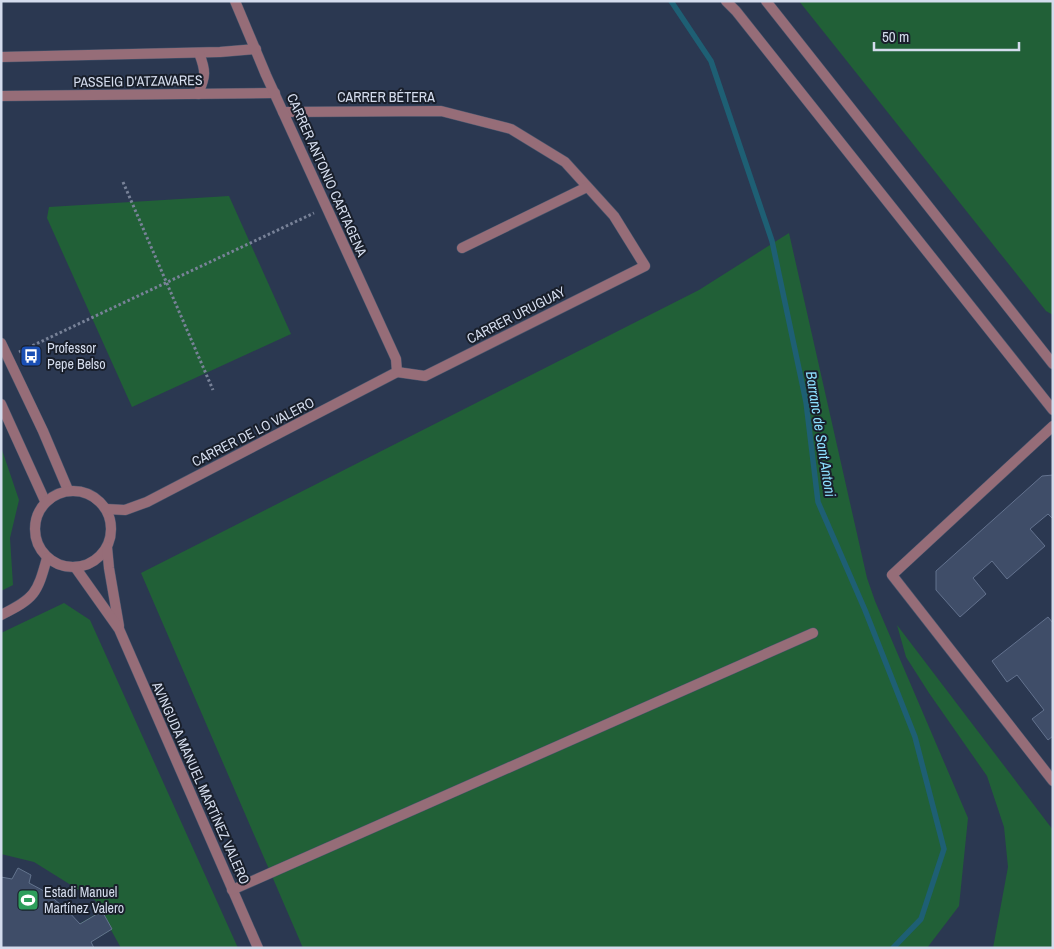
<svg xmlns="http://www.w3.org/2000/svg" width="1054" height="949" viewBox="0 0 1054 949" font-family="'Archivo Narrow',sans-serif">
  <rect width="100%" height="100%" fill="#2b3851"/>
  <g fill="#216037">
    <polygon points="799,1 1053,1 1053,315 1046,311"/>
    <polygon points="229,196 291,334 132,407 47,218 49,207"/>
    <polygon points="789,233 867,578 875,601 968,818 959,906 927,948 303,948 141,573 699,290"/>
    <polygon points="1,447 19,500 10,538 13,585 1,591"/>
    <path d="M64,603L90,620L238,948H121L111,930L91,942L94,948H1V877L12,879L18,868L31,875L29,883C49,893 64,907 79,924L101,911L95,900L34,862L1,854V633Z"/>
    <polygon points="897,625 1053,830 1053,948 993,948 1008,867 1004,827 987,776 929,693 906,657"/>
  </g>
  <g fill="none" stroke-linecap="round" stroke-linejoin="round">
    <polyline stroke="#1e5f74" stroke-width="5.5" points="671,1 711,61 772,241 806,402 818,502 865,610 915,737 944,849 921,919 893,948"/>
  </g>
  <g fill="#3f4d68" stroke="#63728e">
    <polygon points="1053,475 1053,519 1048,514 1030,529 1045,546 1007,579 992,561 973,578 986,594 960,617 936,590 936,571 1042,476"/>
    <polygon points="1048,617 1053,623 1053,736 1048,740 1032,719 1044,710 1017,675 1007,682 992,661"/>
    <polygon points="18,868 31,875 29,883 44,891 66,909 80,924 102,911 112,929 91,942 94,948 1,948 1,877 12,879"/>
  </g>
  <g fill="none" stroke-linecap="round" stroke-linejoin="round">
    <g stroke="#49566d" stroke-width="11">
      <g id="pedestrian">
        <polyline points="283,112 441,111 511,129 565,162 614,216 645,266 425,376 397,372"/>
        <polyline points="462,248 587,187"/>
      </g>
    </g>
    <g stroke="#49566d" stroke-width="11">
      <g id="minor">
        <polyline points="726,1 736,11 1053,410"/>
        <polyline points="766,1 1053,364"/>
        <polyline points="1,57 220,52 256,49"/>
        <path d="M198,94C206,76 206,71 199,53"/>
        <polyline points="1,96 275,93"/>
        <polyline points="1,343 43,431 68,490"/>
        <polyline points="1,404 45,501"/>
        <polyline points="1053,426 892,575 1053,781"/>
        <circle cx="73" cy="529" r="38"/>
        <polyline points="106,509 125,510 147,502 397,372 396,359 266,75 235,1"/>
        <polyline points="107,547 109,568 119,626"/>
        <polyline points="75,567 119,629 258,948"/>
        <path d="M1,615C35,598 37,594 47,558"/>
        <polyline points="232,890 813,633"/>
      </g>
    </g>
    <g stroke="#788298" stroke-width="3" stroke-dasharray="2.5 2.5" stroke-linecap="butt">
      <polyline points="123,182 213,390"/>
      <polyline points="19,352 314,213"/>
    </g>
    <use href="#pedestrian" stroke="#966d78" stroke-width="10"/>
    <use href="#minor" stroke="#966d78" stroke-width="10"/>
  </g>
  <defs>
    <g id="bus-square" transform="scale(1.125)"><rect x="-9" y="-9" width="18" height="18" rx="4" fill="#1a4fb4" stroke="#191f2b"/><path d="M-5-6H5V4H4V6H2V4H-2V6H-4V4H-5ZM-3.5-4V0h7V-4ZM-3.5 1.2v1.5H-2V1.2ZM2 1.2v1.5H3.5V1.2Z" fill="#fff"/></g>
    <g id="stadium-square" transform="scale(1.125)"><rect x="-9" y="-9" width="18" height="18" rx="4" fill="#2e9e5b" stroke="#191f2b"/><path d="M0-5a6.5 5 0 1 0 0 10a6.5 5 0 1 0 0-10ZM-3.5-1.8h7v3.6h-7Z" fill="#fff"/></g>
  </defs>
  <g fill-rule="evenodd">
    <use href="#bus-square" x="31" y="356"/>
    <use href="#stadium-square" x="28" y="900"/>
  </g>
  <g text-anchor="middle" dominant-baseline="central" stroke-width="4" stroke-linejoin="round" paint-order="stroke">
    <g font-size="14" fill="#d4dced" stroke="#191f2b">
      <text transform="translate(138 81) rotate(-1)">PASSEIG D'ATZAVARES</text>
      <text x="386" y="97">CARRER BÉTERA</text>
      <text transform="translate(327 175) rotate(66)">CARRER ANTONIO CARTAGENA</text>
      <text transform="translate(516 315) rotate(-27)">CARRER URUGUAY</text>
      <text transform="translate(253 432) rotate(-27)">CARRER DE LO VALERO</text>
      <text transform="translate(201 783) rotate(66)">AVINGUDA MANUEL MARTÍNEZ VALERO</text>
    </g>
    <g font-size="14" fill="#d4dced" stroke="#191f2b" text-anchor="start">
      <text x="47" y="348">Professor<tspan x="47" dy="16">Pepe Belso</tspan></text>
      <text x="44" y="892">Estadi Manuel<tspan x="44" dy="16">Martínez Valero</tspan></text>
    </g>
    <g font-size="15" font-style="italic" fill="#8cdefd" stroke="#191f2b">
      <text transform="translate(821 434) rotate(81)">Barranc de Sant Antoni</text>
    </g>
  </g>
  <rect width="1054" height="949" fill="none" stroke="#d4dced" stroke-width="5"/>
  <path d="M874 42v8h145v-8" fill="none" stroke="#d4dced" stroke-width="2.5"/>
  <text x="882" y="42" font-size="15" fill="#d4dced" stroke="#191f2b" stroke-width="4" paint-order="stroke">50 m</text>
</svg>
